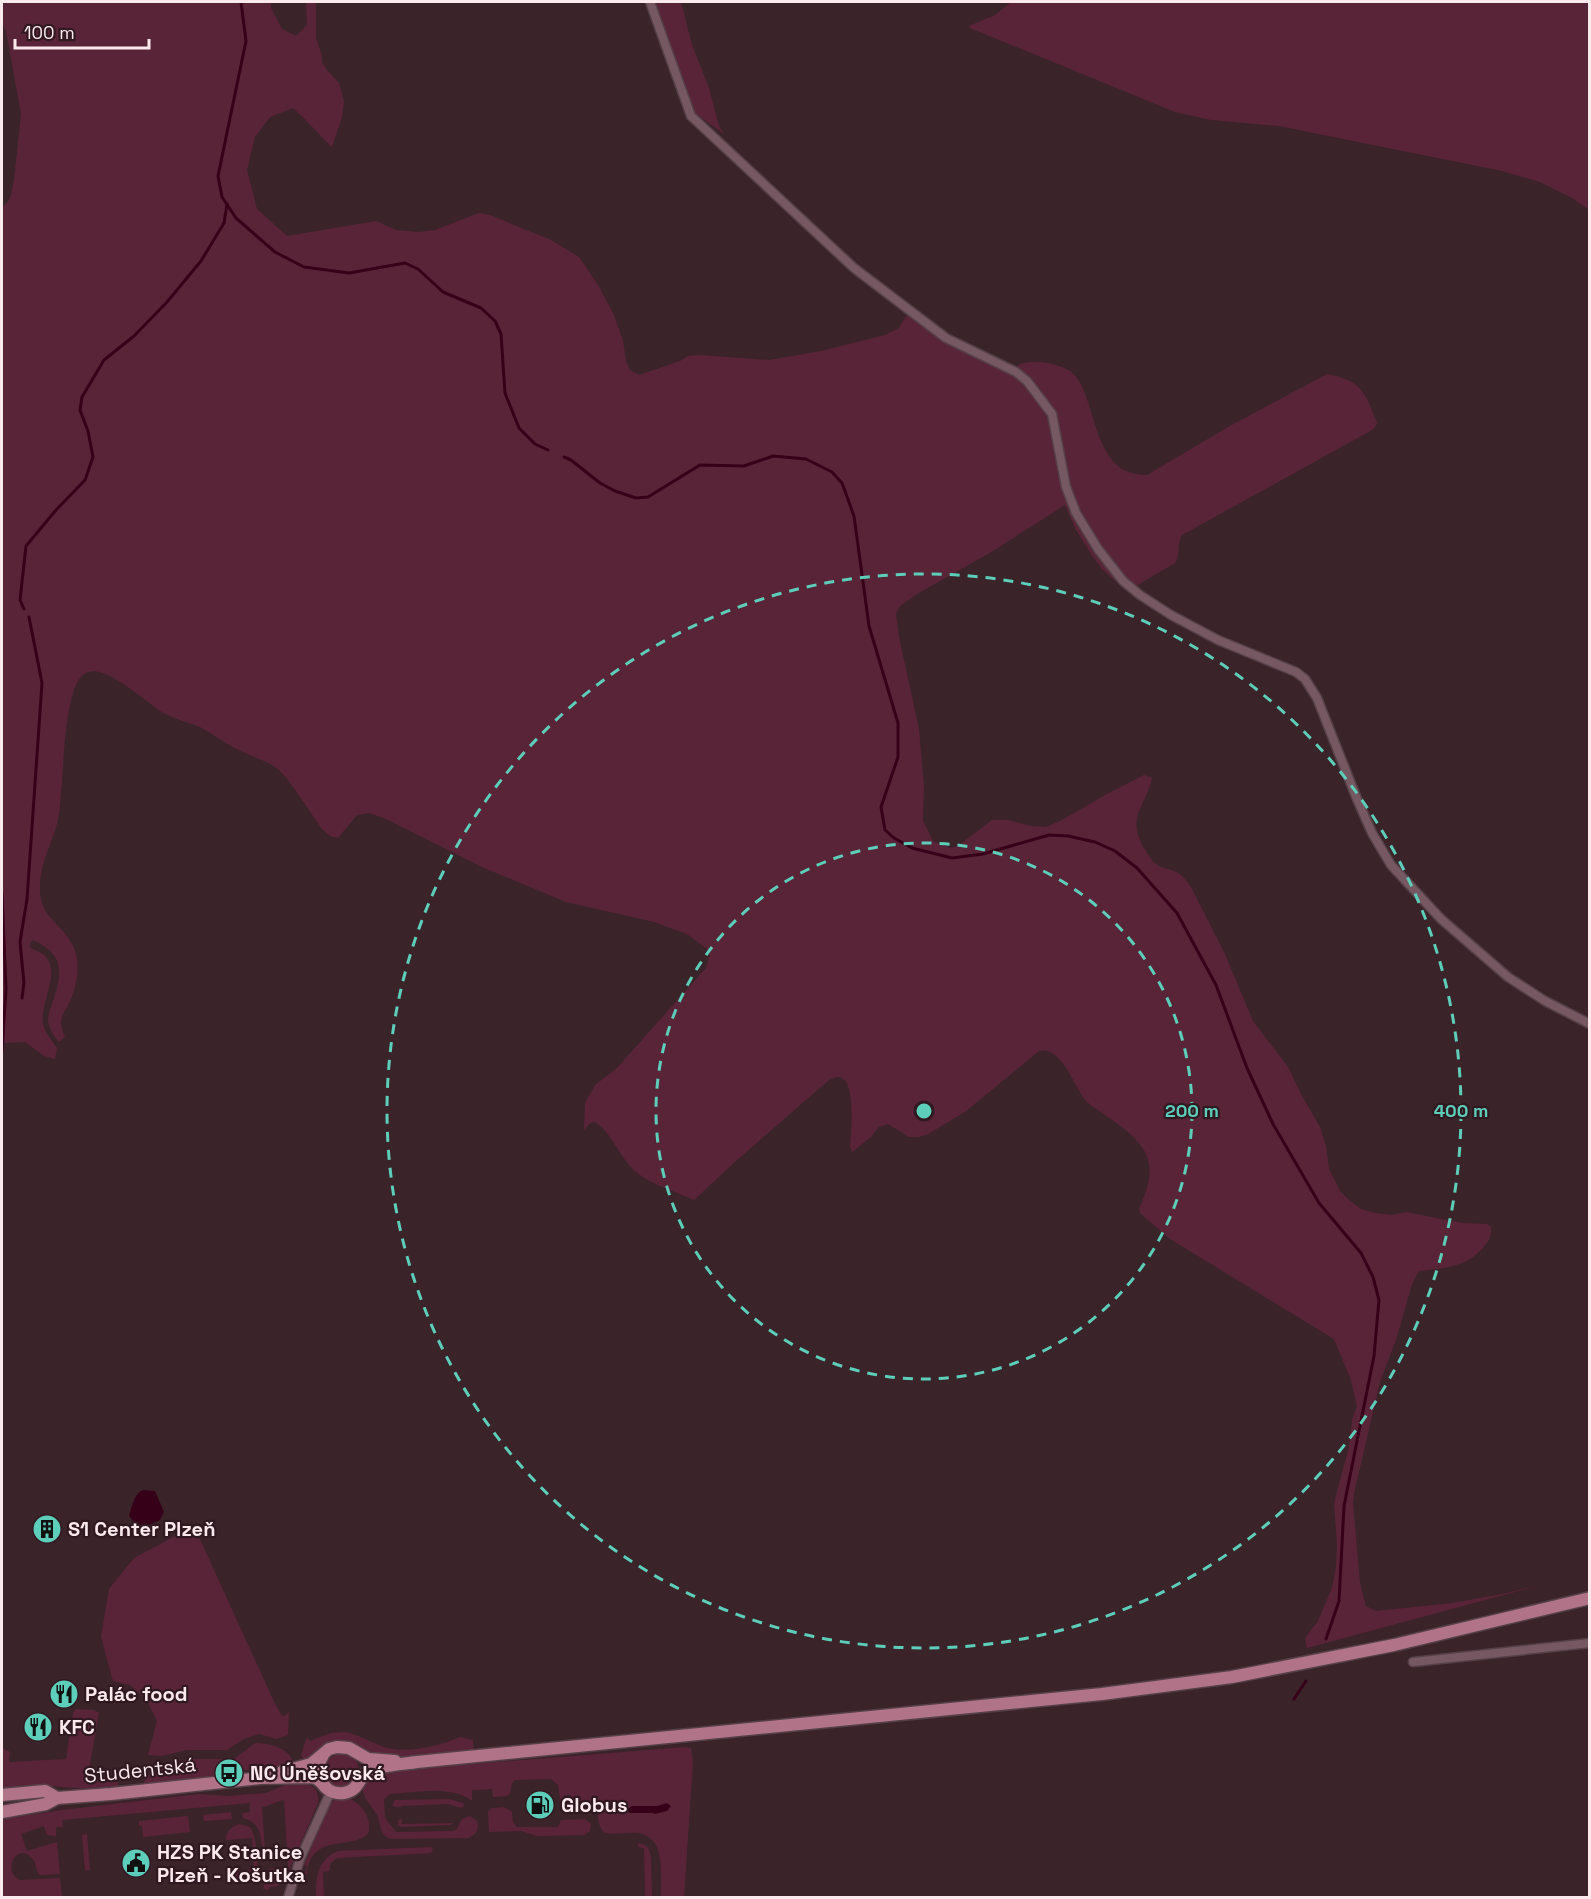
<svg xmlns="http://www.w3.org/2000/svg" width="1591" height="1899" viewBox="0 0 1591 1899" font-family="'Space Grotesk',sans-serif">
  <rect width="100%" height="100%" fill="#3b232a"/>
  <g fill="#5a2438">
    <path d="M2,2H271V8L282,29L296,36L307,25L306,2H316V38L322,55V62L327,70L339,83L344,101L342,117L332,147C318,134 307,120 293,108L270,117L255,137L247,170L257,209L287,236L376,221L396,230L419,232L435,230L479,213L490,215L551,240L579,257L598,285L614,315L623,341L626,361L630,370L639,375L680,361L688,356L699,355L769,360L821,351L885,335L899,328L908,313L959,349L1009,372C1013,369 1019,364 1024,363C1032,361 1045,362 1052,364C1063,367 1073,370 1079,381C1098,414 1096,476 1147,475L1228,427L1327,374C1362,381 1365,392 1377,423L1374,429L1182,535C1176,545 1181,554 1175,563L1134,587L1120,585L1102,569L1091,554L1076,530L1065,505L993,551L917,594L900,606L896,614L899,637L919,729L924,786L923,821L933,841L951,848L958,846L992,820H1008L1031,826L1046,827L1060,821L1107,794L1144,775L1152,778C1146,806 1126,817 1144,848C1148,855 1152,862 1159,866C1164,869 1171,869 1176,872C1183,875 1188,883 1192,889L1224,952L1253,1021L1288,1067L1301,1094L1320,1127L1326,1146L1329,1169L1340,1191L1350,1201L1361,1209L1375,1213L1392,1215L1406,1212L1462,1223L1487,1224L1491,1227C1492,1236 1488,1243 1482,1249C1464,1268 1444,1268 1419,1271L1412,1284L1396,1340L1380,1382L1355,1489L1353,1502L1360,1583L1366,1606L1376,1611L1452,1603L1502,1594L1537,1586L1307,1648L1305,1638L1318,1621L1332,1588L1336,1566L1337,1544L1334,1503L1349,1447L1352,1420L1357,1406L1351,1380L1334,1339L1170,1239L1140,1213L1139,1209C1147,1190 1155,1172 1145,1152C1135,1134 1116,1123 1101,1112C1096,1109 1090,1105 1086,1101C1074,1086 1061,1045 1039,1051L965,1112L928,1134L919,1137H909L888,1124L879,1127L871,1137L852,1152L850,1147C851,1136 857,1076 838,1077C835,1077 832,1079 829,1080L736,1161L694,1200C675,1191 651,1185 635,1171C619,1157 611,1130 594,1122L590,1123L584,1130L585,1103L595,1085L617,1068L706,968L710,955L706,948L687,934L654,922L566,902L482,867L386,819L369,813L357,815L338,838L330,836L322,829C309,811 297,790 282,773C270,760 250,757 235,748C222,742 212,733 200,727C187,722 174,719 162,712C145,702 103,660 84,674C64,688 64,768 61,792C60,803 60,814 57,824C50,849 34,875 42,903C46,919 69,931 75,951C80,967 77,984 71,999C64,1015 56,1018 65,1037L59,1042C54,1036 49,1029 48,1021C48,1013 52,1005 54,998C64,969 61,952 32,940L29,947C34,950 41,952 45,956C62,974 39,1003 43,1024C45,1033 52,1040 57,1048L55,1059L44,1056L25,1042L2,1043L3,974L2,929V207L7,203L11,195L14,180L21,114L6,31L2,23Z"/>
    <polygon points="653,2 681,2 692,45 709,88 719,126 724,134 695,113 676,86"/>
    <polygon points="1011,2 1589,2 1589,210 1572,198 1540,182 1502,171 1279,126 1211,120 1175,112 970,28 969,26 995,15"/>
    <polygon points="194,1526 275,1704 282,1716 286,1715 289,1712 288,1735 277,1739 259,1734 244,1739 227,1750 187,1750 162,1756 148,1755 157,1721 147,1701 130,1685 113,1681 101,1637 109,1589 134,1558"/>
    <polygon points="76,1709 94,1710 99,1713 88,1776 92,1781 118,1782 119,1787 90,1789 37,1785 2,1788 2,1748 10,1752 9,1762 66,1759 73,1713"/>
    <path d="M346,1732C359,1735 369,1741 381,1746C402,1755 441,1746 460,1737L473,1740L474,1751L395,1758L370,1757L357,1748L317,1756L305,1760L301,1755L307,1737L310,1741L331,1733Z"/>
    <path d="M255,1743C270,1743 291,1748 294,1765L228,1772L192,1780L142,1785L150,1773L168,1766L188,1759H234Z"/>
    <path d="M685,1747L691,1748L693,1762L684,1897H661C660,1876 667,1837 638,1833C627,1832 616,1835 605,1833C588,1815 614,1803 572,1804L571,1795H564V1805L561,1804L558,1785L551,1779H546L515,1780L512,1783L510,1793L507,1796L493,1797L492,1789L472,1790V1801C452,1785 414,1793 390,1794L384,1799L385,1818L396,1832L453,1831L457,1829L462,1819L470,1816L477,1821C479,1830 477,1834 468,1838L390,1839C379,1833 381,1825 377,1815C373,1808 367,1802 364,1795C356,1775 385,1772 397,1770Z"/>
    <circle cx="342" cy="1771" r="17"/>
    <path d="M304,1783C315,1786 319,1791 318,1803L285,1880L278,1886L270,1887L268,1890L263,1889L269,1869L288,1867L284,1800C276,1801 271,1806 262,1807L265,1851L263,1852C260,1836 262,1823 243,1818L242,1813L250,1812V1803L62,1820L63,1827H56V1836L47,1835L44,1826L21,1834L27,1851L57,1842L60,1874L40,1875C35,1870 37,1863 32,1858C18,1841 0,1872 21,1880L60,1878L62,1897H70L2,1898V1819L62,1810L199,1794L228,1796L266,1793L285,1785Z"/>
    <path d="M346,1797C361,1803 371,1815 369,1832C355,1852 309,1830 307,1876L305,1873L307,1866L304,1865L329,1806L336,1798Z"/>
    <polygon points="449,1799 463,1803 464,1806 462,1808 448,1804 401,1806 401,1807 392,1806 395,1800"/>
    <polygon points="504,1807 512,1812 513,1822 517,1827 558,1827 561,1820 585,1819 591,1824 590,1831 585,1835 537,1836 521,1831 489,1832 488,1812 492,1808"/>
    <polygon points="231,1812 232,1819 204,1821 203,1815"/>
    <polygon points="188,1816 190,1832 143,1837 142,1826 139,1826 139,1821"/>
    <polygon points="402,1819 402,1824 454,1823 450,1825 401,1827 398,1825 398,1820"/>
    <path d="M239,1824L250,1827C256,1835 260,1866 255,1874C252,1878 248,1881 243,1883L236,1880L234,1874L238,1871L254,1869L252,1838L226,1840C226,1831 231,1827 239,1824Z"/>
    <polygon points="87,1834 90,1870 85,1870 82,1835"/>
    <polygon points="639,1843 645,1845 648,1848 651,1856 652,1897 645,1897 644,1848 637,1847"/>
    <path d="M431,1847L433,1850L431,1853L337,1858L331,1863L329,1871L323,1872L324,1897H316C316,1877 317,1860 338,1851Z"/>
  </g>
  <g fill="#370019">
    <path d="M143,1490L155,1491L164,1512L160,1520L144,1527L136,1524L129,1516C132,1507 134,1493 143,1490Z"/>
    <polygon points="667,1803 671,1806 667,1811 655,1814 652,1813 630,1813 626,1810 632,1806 657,1806"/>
  </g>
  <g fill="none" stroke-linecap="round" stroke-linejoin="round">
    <g stroke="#370019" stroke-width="3">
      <polyline points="241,2 246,41 218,176 222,197 236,218 275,252 304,267 349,273 405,263 418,269 443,292 481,308 495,321 501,334 505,393 519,428 535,444 548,450"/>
      <polyline points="564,457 571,460 600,483 615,491 636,498 648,497 700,465 744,466 773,456 806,459 832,472 842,483 854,516 869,626 898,723 898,757 881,807 885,830 894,838 912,848 952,858 983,854 1049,835 1068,836 1095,842 1115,851 1137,868 1177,913 1216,985 1247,1068 1273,1124 1319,1203 1361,1253 1373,1277 1379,1300 1374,1356 1344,1506 1339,1601 1326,1639"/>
      <polyline points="24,609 20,600 26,546 56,510 85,480 93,457 88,431 80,410 82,397 104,360 134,336 167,302 201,261 224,223 227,204"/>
      <polyline points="2,893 6,989 2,1051"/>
      <polyline points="22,998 24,983 20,942 27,899 42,683 29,617"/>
      <polyline points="1294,1699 1306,1681"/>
    </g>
    <g stroke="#554048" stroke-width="11">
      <g id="minor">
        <polyline points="650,2 691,116 854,268 946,338 1016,372 1027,381 1052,414 1066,487 1076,513 1098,549 1123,581 1140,595 1171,615 1218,640 1296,672 1305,679 1317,698 1357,799 1372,833 1391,865 1441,919 1508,977 1545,1001 1590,1024"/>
        <polyline points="1413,1662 1590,1643"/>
        <polyline points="288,1898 300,1859 331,1791"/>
      </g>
    </g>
    <g stroke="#554048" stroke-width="15">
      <g id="primary">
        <path d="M323,1755C312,1771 322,1796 344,1793C358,1791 358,1779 367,1772C377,1765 405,1764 417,1762L1102,1694L1232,1677L1394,1645L1590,1598"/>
        <polyline points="282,1772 311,1764 329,1749 337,1747 349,1748 368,1759 395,1761"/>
        <polyline points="2,1795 45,1791 57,1798"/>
        <polyline points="2,1812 46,1804 57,1798 111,1794 260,1778 310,1777 316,1778 322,1783"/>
      </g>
    </g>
    <use href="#minor" stroke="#755861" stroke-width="8"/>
    <use href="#primary" stroke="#b07387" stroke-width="12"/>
  </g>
  <g fill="none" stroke="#5dceb9" stroke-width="3" stroke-dasharray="10 8">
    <circle cx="924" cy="1111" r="268"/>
    <circle cx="924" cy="1111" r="537"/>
  </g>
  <defs>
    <g id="building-disc" transform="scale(1.5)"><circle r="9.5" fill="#5dceb9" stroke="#301921"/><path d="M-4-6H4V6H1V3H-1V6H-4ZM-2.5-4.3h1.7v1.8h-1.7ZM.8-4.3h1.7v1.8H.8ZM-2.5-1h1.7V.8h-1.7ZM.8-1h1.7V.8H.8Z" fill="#111"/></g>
    <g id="restaurant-disc" transform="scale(1.5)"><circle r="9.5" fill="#5dceb9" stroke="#301921"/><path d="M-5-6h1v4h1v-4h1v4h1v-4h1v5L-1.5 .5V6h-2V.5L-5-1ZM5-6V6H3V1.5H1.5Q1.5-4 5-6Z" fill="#111"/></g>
    <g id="bus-disc" transform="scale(1.5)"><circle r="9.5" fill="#5dceb9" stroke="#301921"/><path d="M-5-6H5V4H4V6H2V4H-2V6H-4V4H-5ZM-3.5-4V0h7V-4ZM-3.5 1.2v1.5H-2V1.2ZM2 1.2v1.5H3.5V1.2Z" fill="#111"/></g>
    <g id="fuel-disc" transform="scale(1.5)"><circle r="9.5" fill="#5dceb9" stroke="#301921"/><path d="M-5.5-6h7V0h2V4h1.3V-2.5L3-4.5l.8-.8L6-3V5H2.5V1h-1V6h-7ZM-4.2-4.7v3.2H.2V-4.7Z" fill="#111"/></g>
    <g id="civic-disc" transform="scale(1.5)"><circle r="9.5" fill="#5dceb9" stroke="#301921"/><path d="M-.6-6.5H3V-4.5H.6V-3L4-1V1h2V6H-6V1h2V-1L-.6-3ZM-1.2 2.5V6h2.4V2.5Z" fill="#111"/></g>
  </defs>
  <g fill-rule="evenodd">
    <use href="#building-disc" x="47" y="1529"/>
    <use href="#restaurant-disc" x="64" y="1694"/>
    <use href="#restaurant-disc" x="38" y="1727"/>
    <use href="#bus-disc" x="229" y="1773"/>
    <use href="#fuel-disc" x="540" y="1805"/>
    <use href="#civic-disc" x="136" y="1863"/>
  </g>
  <g text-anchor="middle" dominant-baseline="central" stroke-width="4.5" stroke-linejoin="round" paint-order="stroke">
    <g font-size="20" font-weight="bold" fill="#fbe9ee" stroke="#301921" text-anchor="start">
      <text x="68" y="1529">S1 Center Plzeň</text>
      <text x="85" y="1694">Palác food</text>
      <text x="59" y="1727">KFC</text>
      <text x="250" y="1773">NC Úněšovská</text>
      <text x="561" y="1805">Globus</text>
      <text x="157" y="1852">HZS PK Stanice<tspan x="157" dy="23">Plzeň - Košutka</tspan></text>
    </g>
    <g font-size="20" fill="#fbe9ee" stroke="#301921">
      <text transform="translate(140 1770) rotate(-6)">Studentská</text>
    </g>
  </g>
  <circle cx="924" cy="1111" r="9" fill="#5dceb9" stroke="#301921" stroke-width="3"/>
  <g font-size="18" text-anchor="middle" font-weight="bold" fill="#5dceb9" stroke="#301921" stroke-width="4.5" stroke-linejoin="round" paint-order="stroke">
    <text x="1192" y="1117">200 m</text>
    <text x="1461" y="1117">400 m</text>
  </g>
  <rect width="1591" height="1899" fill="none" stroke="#fbe9ee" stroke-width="6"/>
  <path d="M15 39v9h134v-9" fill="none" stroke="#fbe9ee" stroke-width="3"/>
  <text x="24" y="39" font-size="18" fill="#fbe9ee" stroke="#301921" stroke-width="4.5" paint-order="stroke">100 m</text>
</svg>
